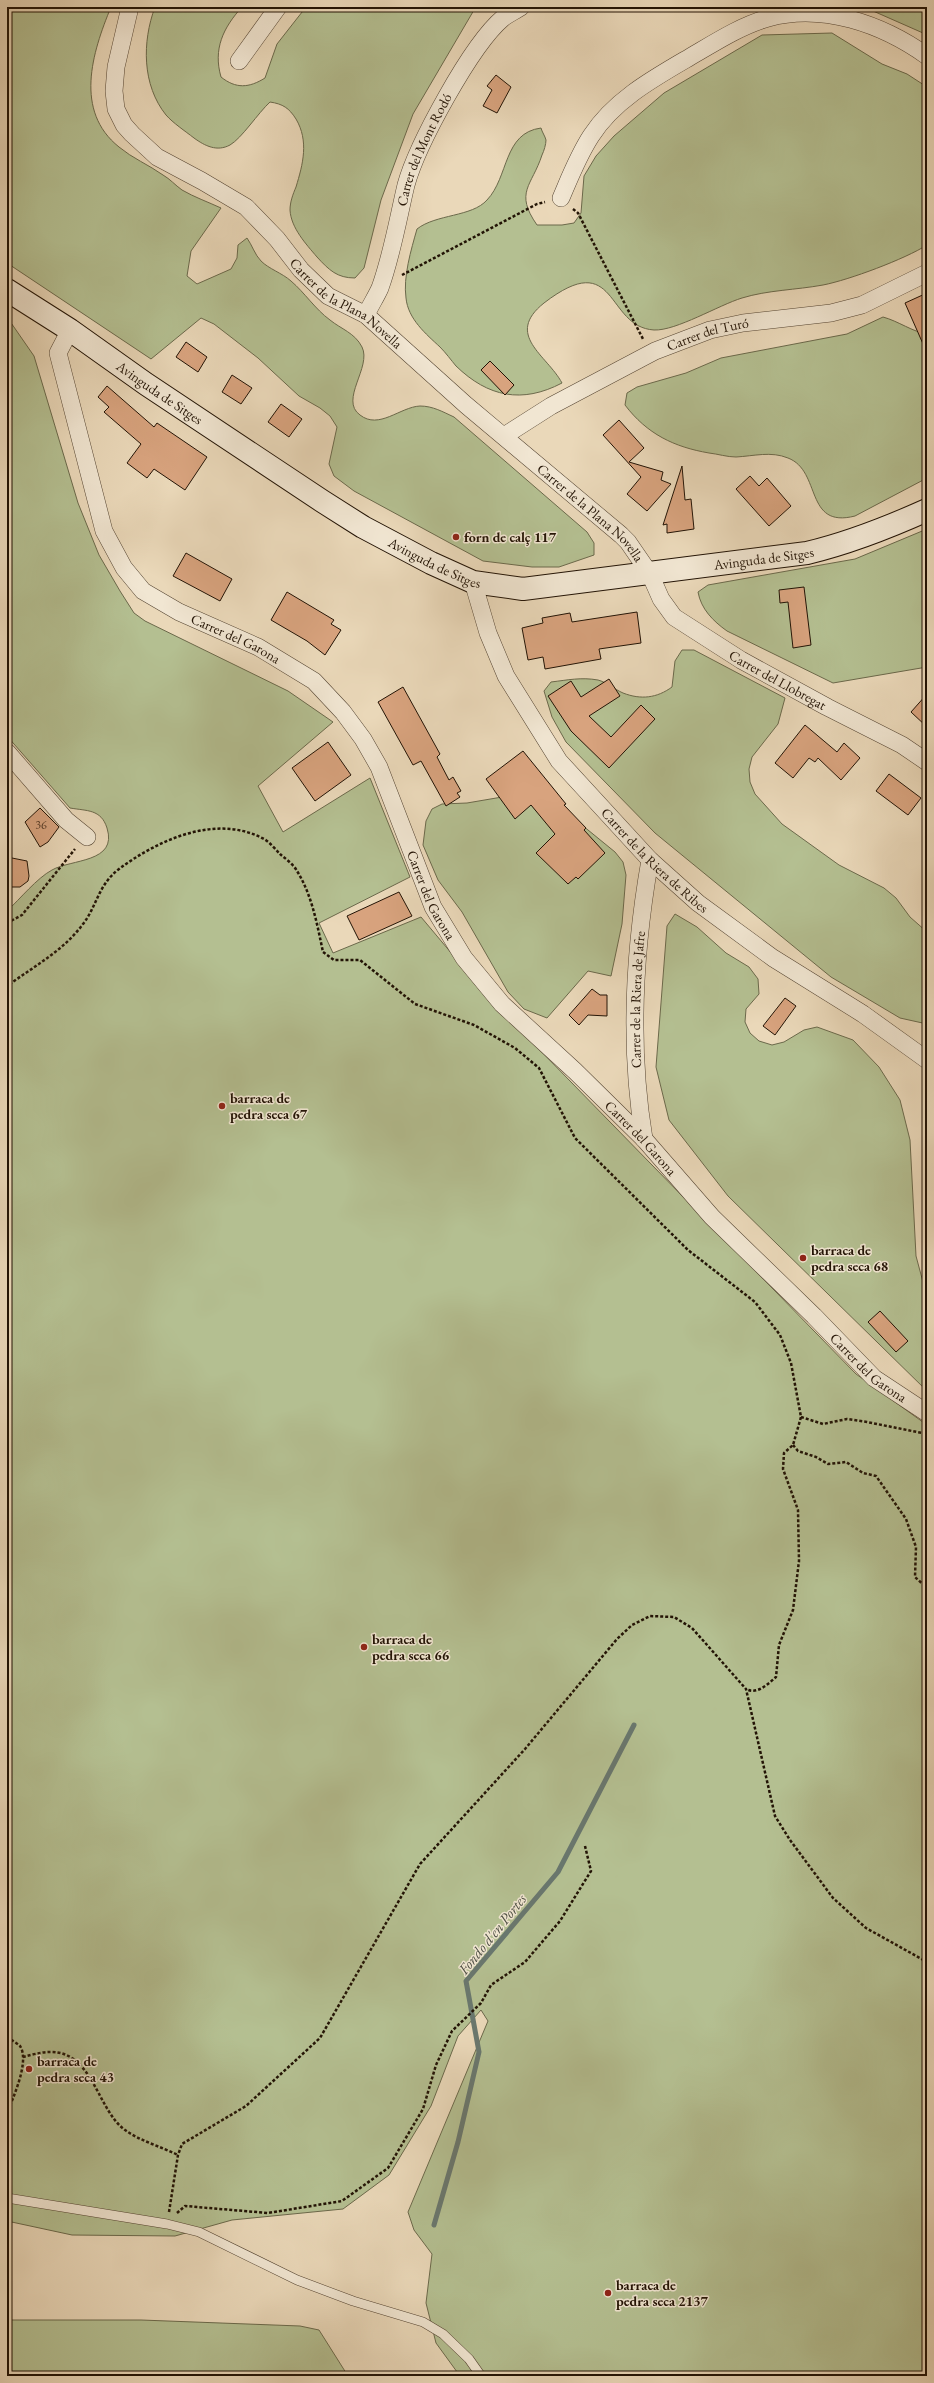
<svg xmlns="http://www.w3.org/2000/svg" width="934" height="2383" viewBox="0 0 934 2383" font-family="'EB Garamond',serif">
  <rect width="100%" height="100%" fill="#ead8b9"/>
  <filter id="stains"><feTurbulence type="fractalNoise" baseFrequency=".005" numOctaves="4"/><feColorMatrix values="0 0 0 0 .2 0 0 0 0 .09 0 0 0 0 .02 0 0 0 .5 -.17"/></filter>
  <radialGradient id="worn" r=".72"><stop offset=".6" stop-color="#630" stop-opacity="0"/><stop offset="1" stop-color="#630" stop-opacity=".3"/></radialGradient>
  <g fill="#b4bf91" stroke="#6b694b">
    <path d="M7,7H111C92,53 74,111 119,147C132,158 149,165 163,175C170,179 175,185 182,190C194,197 208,202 221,208L191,251L187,276L197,284L231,269L237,258L238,245L247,238C252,245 255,255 261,261C269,269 282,273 291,281C305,293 315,309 330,320C341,329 355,333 362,347C372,367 339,400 360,415C379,430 400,407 420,406C433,406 443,412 454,417L587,532L594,543V555L559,567H532L483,561L354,491L334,476L329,464L337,427L330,416L320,408L299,396L258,358L214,324L201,318L151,359L7,263Z"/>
    <path d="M155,7H242C223,28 213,49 221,77C236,89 249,88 265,78L277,44L306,7H479L474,10L413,114L381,200L364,268L355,278C337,278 329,270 317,257C306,244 291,228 290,210C290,202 293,194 296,187C303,164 309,141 296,119C289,108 283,104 270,102C258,113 242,138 230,145C217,152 205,146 194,138C185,131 173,123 166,115C142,85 142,42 155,7Z"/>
    <polygon points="864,7 927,7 927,37 923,33"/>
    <path d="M832,33L882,64L907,74L927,87V245C905,259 849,280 823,285C796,290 768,290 742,298C719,305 676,331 654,330C605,327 618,246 544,303C504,335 547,355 562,383C522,404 488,397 456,366C451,360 446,353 440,347C426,334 408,319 406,298C403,277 411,250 417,229C436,214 472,217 487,200C509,177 503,133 541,128C542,132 545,136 546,140C546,144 544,151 542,155C532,186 514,192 537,225H562L574,223L581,213L584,176L596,156L614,136L664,93L762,35Z"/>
    <path d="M7,317L34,356L78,503L99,555L120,591L134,613L145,621L288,691L333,722L258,786L283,832L370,778L410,877L319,923L333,953L421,917L489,998L856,1374L927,1425V2376H460L436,2343L426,2303L432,2254L414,2230L408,2212L488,2021L481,2010L458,2036L431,2106L389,2175L343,2209L232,2220L175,2236L72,2235L7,2221V911C20,899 37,878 52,870C71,859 118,863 107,828C101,809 87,811 70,808L7,736Z"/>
    <path d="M883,317C898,321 913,332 927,334V478L855,516C804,529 822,471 788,458C771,451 754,456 736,457C727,457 718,454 709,453C674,447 647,434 625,405L627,393L637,387L686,373L721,358L847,334Z"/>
    <path d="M927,529V667L833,683L727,631C713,621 701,609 698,592L708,585L855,559Z"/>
    <path d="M682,650H694L785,698L778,724L752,757L749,769L750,782L755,794L782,824L839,865L884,888L896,898L910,917L927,932V1024L900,1018L831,977L655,833L566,742L552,717L544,691L551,682C568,680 581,677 598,680C606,682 614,689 623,693C641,700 657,698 672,687L675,661Z"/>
    <polygon points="508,796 577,821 615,852 623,862 626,875 622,924 611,976 588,971 547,1018 524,1009 508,992 462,912 438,880 423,845 426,821 432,809 442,804 467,803"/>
    <polygon points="675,914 697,927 726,953 749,967 758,979 759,994 746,1009 745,1022 750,1033 759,1041 772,1045 784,1042 804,1030 817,1027 853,1040 879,1067 900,1100 910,1140 916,1256 927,1297 927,1391 728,1196 669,1120 656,1067 667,926"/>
    <polygon points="7,2320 141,2320 300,2326 319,2330 348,2376 7,2376"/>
  </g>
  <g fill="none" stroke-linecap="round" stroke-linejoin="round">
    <polyline stroke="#69776e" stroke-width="5" points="434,2225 458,2142 479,2052 466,1981 558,1872 634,1725"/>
  </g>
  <g fill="#d8a37e" stroke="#221305">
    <polygon points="496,75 511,87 497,113 483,106 492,90 487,86"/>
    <polygon points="927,293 927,353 905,303"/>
    <polygon points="186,342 207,357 198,372 176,357"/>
    <polygon points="490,361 514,385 505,395 481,370"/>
    <polygon points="232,375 252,388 241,404 222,392"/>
    <polygon points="107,386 154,427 157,423 207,457 185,490 154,469 147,478 127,463 141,444 104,412 109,407 98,397"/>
    <polygon points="281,404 302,419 289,437 268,422"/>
    <polygon points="619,420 644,448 629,462 663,472 661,480 671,484 647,511 627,494 641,477 603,435"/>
    <polygon points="682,466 685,500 691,499 694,529 667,533 667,524 663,525"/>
    <polygon points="750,476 759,486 767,478 791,506 769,526 736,489"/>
    <polygon points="186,553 232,579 220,601 173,576"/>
    <polygon points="804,587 811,645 793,648 788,602 780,603 779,590"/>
    <polygon points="287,592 334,620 331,624 341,630 325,655 307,641 271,620"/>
    <polygon points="637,612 641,643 599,649 601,659 545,669 543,657 528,660 522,628 543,623 542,618 570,613 572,622"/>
    <polygon points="609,679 620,696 589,716 611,737 641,705 655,719 609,768 571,731 548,696 571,681 581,697"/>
    <polygon points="403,687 440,754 437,757 449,780 453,777 461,791 457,793 460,797 446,806 421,761 413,765 378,702"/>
    <polygon points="927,694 927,727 911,712"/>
    <polygon points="805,725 837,752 844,743 860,758 841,780 818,758 815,762 809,758 793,778 775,763"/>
    <polygon points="328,742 351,775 315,801 292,768"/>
    <polygon points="523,751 566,804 564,805 586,828 584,830 605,853 578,879 576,877 568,884 536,853 555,834 531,805 515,819 486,779"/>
    <polygon points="889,774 921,798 908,815 876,791"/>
    <polygon points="40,808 59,827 48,842 40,847 25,822"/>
    <polygon points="7,857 27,861 29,876 28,881 20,887 7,887"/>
    <polygon points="399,892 412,916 359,940 347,916"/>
    <polygon points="592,989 600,995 607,995 607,1016 588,1015 579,1025 569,1015"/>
    <polygon points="785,998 796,1006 775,1035 763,1026"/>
    <polygon points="880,1311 908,1341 896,1352 868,1322"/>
  </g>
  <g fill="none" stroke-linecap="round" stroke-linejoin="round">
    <g stroke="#544432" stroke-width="10">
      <polyline id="lane" points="7,2198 167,2224 199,2232 297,2280 353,2301 423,2322 443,2334 469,2359 481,2376"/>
    </g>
    <g stroke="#544432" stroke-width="18">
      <g id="street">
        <path id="s1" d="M130,7L116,67L114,91L116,109L124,125L132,134L157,157L202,181L246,207L277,239L301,270L328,296L366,315L466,405L621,535L628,542L650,574L661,599L674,617L741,660L827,707L902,745L927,762"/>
        <polyline points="239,61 278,7"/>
        <path d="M561,198C570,177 578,156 591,136C614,100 654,78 690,57C714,43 740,26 768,18C823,3 882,24 927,56"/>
        <path id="s2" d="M366,315C370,306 376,297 380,288C392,255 398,219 406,185C417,145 471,45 503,18C508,14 515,11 521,7"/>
        <path id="s3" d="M70,330L58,353L104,531L124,568L143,591L179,612L258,647L314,681L343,712L363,739L379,767L433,907L464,958L502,1004L575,1071L644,1139L712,1217L814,1316L874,1378L927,1413"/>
        <path id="s4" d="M504,436L551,406L655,351L710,330L743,323L831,313L862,305L927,273"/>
        <path id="s5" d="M473,582L488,633L506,676L559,761L650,860L698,903L773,958L863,1014L927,1060"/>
        <polyline points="7,752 66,820 87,837"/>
        <path id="s6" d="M644,1139C629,1048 634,951 650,860"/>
      </g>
    </g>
    <g stroke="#221305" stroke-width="24">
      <g id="secondary">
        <path id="s7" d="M7,290L70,330L146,384L322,501L363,527L431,563L473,582L523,589L807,553C849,543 887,528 927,510"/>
      </g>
    </g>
    <g stroke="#221305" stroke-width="2.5" stroke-dasharray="3 2" stroke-linecap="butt">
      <polyline points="573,209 578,213 643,339"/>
      <polyline points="402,275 537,204 545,202"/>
      <polyline points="7,923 22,915 75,849"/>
      <path d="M7,989L10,984C36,965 64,950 83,924C97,906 98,885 119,869C158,840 215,814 262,838C269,841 275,849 280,854C286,859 294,865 297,871C312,895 317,924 323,952L334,960H360L415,1004L474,1025L515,1048L539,1068L575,1138L688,1250L755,1302L780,1335L791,1363L801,1417L793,1445L784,1453L783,1469L798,1510L799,1561L793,1610L779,1645L776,1677C768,1684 757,1695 746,1689"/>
      <polyline points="801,1417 823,1424 847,1419 867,1422 927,1434"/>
      <polyline points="793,1445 798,1451 816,1457 828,1464 846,1462 863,1473 876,1476 906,1519 916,1547 915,1577 927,1588"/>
      <path d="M7,2037C11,2040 17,2043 20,2046C30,2061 13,2098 7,2113"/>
      <path d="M23,2057C31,2055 41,2052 50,2052C93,2051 97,2110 125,2130C140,2141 162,2147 178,2155"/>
      <polyline points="169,2212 178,2155 182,2144 246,2106 320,2038 420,1864 525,1749 617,1639 632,1625 650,1616 674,1617 692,1628 746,1689 775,1816 790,1840 833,1898 866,1928 927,1962"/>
      <polyline points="177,2213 185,2206 268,2213 342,2201 388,2168 423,2109 436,2065 452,2031 481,2003 491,1985 525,1962 560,1921 591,1871 585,1846"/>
    </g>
    <use href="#lane" stroke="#f1e6d2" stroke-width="9"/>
    <use href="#street" stroke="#f1e6d2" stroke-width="17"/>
    <use href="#secondary" stroke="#f1e6d2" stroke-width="22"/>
  </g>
  <g fill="#8f2418" stroke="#f1e6d2" stroke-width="1.5">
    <circle cx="456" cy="537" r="4"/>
    <circle cx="222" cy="1106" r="4"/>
    <circle cx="803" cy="1258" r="4"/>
    <circle cx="364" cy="1647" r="4"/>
    <circle cx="29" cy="2069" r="4"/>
    <circle cx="608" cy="2293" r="4"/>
  </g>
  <g text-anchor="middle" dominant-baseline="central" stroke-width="3" stroke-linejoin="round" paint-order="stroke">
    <g font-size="12" fill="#503723">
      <text x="41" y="825">36</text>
    </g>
    <g font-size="14" fill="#221305" stroke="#f1e6d2">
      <text stroke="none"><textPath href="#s2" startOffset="176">Carrer del Mont Rodó</textPath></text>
      <text stroke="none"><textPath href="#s1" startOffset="410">Carrer de la Plana Novella</textPath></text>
      <text stroke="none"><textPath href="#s4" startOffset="229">Carrer del Turó</textPath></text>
      <text stroke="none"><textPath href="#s7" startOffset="184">Avinguda de Sitges</textPath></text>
      <text stroke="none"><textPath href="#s1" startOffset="733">Carrer de la Plana Novella</textPath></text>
      <text stroke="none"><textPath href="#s7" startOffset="844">Avinguda de Sitges</textPath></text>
      <text stroke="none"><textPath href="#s7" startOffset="508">Avinguda de Sitges</textPath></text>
      <text stroke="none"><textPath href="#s3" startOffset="386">Carrer del Garona</textPath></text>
      <text stroke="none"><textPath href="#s1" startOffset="990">Carrer del Llobregat</textPath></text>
      <text stroke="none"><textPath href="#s5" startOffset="338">Carrer de la Riera de Ribes</textPath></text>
      <text stroke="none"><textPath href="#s3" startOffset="722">Carrer del Garona</textPath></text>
      <text stroke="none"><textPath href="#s6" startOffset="140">Carrer de la Riera de Jafre</textPath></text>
      <text stroke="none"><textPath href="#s3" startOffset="1046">Carrer del Garona</textPath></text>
      <text stroke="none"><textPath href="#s3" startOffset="1370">Carrer del Garona</textPath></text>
    </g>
    <g font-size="14" font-weight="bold" fill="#221305" stroke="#f1e6d2" text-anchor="start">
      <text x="464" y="537">forn de calç 117</text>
      <text x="230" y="1098">barraca de<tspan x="230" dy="16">pedra seca 67</tspan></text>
      <text x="811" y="1250">barraca de<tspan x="811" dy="16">pedra seca 68</tspan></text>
      <text x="372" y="1639">barraca de<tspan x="372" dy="16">pedra seca 66</tspan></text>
      <text x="37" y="2061">barraca de<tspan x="37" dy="16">pedra seca 43</tspan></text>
      <text x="616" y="2285">barraca de<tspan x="616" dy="16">pedra seca 2137</tspan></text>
    </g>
    <g font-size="15" font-style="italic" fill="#4b4d42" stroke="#f1e6d2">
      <text transform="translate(492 1934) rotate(-51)">Fondo d'en Portes</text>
    </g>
  </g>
  <rect width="934" height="2383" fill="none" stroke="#ead8b9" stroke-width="24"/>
  <rect x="8" y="8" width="918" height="2367" fill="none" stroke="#221305" stroke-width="2"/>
  <rect x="12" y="12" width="910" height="2359" fill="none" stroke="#221305"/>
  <rect width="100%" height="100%" filter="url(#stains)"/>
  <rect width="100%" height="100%" fill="url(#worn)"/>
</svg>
